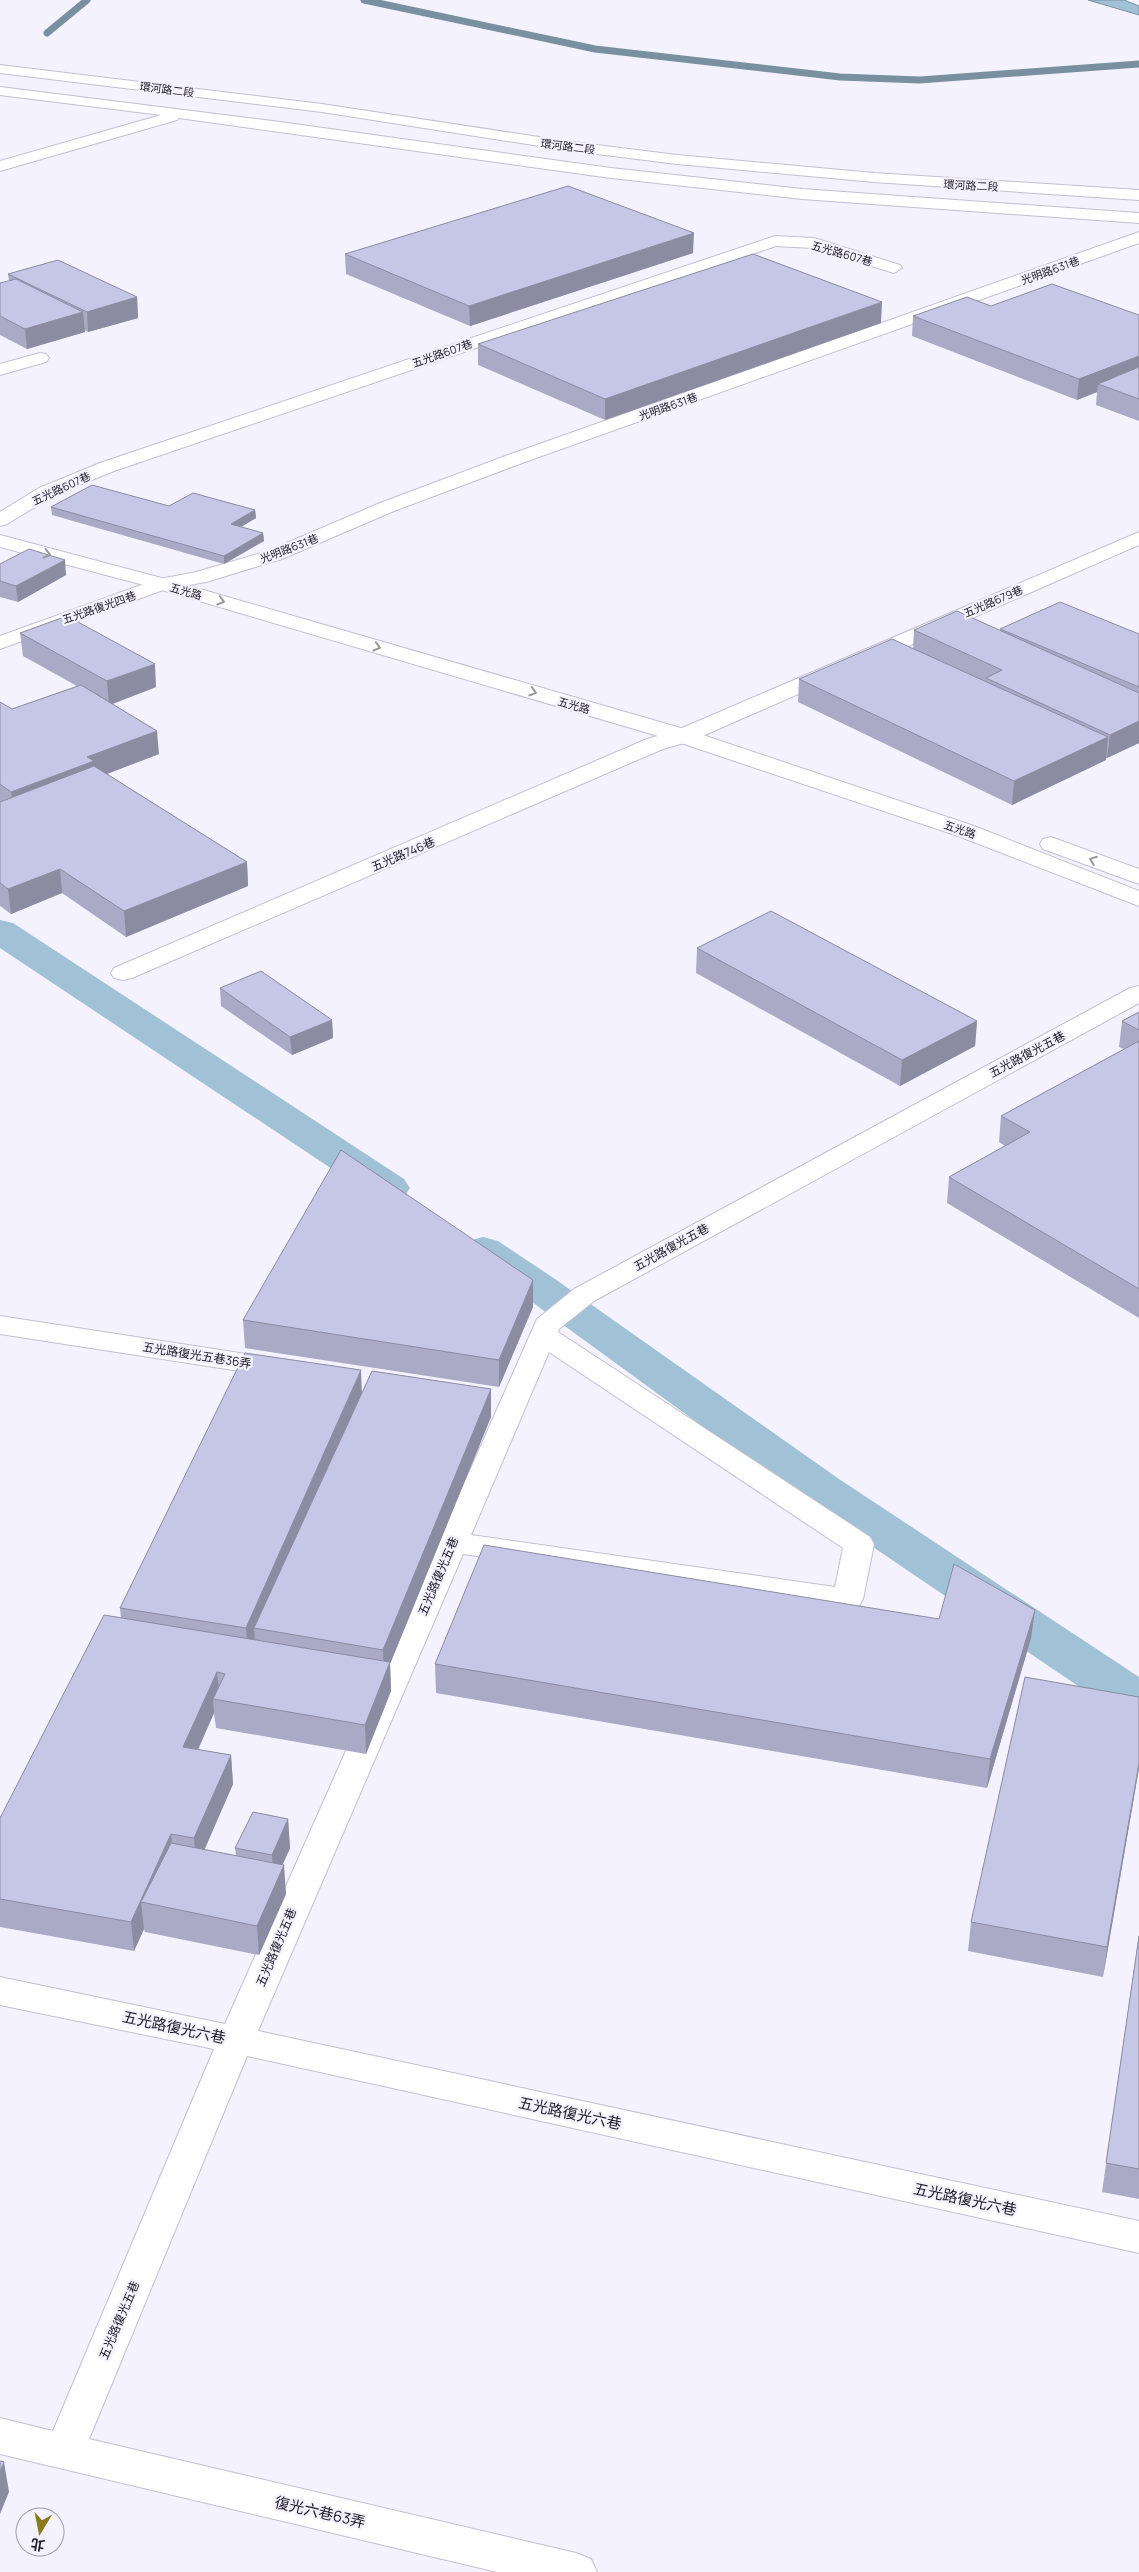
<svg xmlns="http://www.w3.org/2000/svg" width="1139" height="2572" viewBox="0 0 1139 2572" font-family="Manrope,'Noto Sans TC',sans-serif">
  <rect width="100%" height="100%" fill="#f5f2ff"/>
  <polygon fill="#a1c2d6" stroke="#7990a0" points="1088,0 1124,0 1139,6 1139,15"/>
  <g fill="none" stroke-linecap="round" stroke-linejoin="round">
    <g stroke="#7990a0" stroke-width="7">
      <polyline points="364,0 595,49 840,77 920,80 1139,64"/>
      <polyline points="47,33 87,0"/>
    </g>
    <g fill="#a1c2d6" fill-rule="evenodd">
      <polygon points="0,920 13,923 404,1179 410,1188 404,1197 389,1201 374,1197 0,948"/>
      <polygon points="483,1237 498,1241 555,1279 839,1479 1139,1677 1139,1720 1121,1715 805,1501 525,1297 468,1259 461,1250 468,1241"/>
    </g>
    <g stroke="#c3bed2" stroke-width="2">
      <g id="minor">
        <polygon points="0,65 322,104 565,141 677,155 874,173 1139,190 1139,200 874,182 677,164 565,150 322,112 0,73"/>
        <polygon points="0,87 273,121 611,168 802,189 1139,213 1139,223 802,199 611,178 179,118 177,120 0,171 0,161 161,115 0,95"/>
        <polygon points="1139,232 1139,243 525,462 394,511 282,559 206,582 166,589 0,649 0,636 155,580 196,572 268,551 380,503 511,454"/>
        <polygon points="775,236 814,238 900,265 902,268 894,273 813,248 776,246 114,471 53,496 7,524 0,526 0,512 39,488 100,463"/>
        <polygon points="40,353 46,354 49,358 46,362 0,375 0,364"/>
        <polygon points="1139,532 1139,545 691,741 663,749 132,978 123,980 114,978 111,973 114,968 647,739 675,731"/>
        <path d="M1139,986V1003L594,1301L559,1329L558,1332L870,1537L874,1544L863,1599L859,1606L848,1609L463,1554L258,2031L1139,2221V2253L247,2056L89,2439L576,2553L591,2559L597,2572H497L0,2454V2418L53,2431L214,2049L0,2005V1977L225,2024L537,1319L574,1289L1130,988ZM549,1352L843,1548L835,1587L471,1535Z"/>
        <polygon points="0,1316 278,1359 288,1362 292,1368 288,1374 278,1377 0,1334"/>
      </g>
    </g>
    <g stroke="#c3bed2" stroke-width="2">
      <g id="major">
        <polygon points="0,535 169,580 691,731 974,826 1139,891 1139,906 958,836 675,741 155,588 0,547"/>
        <polygon points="1051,837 1139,869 1139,884 1043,849 1040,844 1043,839"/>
      </g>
    </g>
    <use href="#minor" fill="#fff" fill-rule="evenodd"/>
    <use href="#major" fill="#fff" fill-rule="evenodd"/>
  </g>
  <g fill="#aaaac6">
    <polygon points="693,253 470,326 346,274 345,254"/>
    <polygon points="8,274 137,297 138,318 88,332 84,330 85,332 27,349 0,335 0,283 9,281"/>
    <polygon points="991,306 1139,315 1139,421 1096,405 1097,392 1077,400 912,336 913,316"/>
    <polygon points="881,323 605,420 478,365 478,344"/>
    <polygon points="169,506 255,510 256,518 241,527 263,533 264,541 224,564 52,515 51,507"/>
    <polygon points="0,564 66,575 18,602 0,597"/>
    <polygon points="1000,629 1139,634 1139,743 1107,758 1106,758 1106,760 1012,805 798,702 799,679 913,648 914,630 1000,631"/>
    <polygon points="20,633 156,687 113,704 159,754 107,774 247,862 248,886 126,937 62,893 11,914 0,906 0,702 12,709 77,686 23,656"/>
    <polygon points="697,948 977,1021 975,1046 900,1086 696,973"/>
    <polygon points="220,988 332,1020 333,1038 292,1055 221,1006"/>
    <polygon points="1139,1012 1139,1318 947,1203 949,1177 1005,1146 999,1142 1001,1116 1124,1049 1119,1047 1122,1021"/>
    <polygon points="533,1307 499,1387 245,1348 243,1320"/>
    <polygon points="362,1394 491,1417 390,1664 391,1691 366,1754 216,1728 214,1713 198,1750 231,1755 233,1784 204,1849 236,1856 235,1848 288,1819 290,1848 282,1865 286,1894 259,1955 145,1932 144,1929 134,1951 0,1927 0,1818 121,1618 120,1608"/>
    <polygon points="1035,1610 1031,1638 987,1788 436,1693 435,1664 939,1619"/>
    <polygon points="1139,1697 1139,1768 1103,1977 968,1951 971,1922"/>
    <polygon points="1139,1935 1139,2199 1102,2192"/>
  </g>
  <g fill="#8b8ba1">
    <polygon points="694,233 693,253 470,326 469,306"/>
    <polygon points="137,297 138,318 88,332 87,312"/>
    <polygon points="882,302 881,323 605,420 605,399"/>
    <polygon points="83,312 85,332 27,349 25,329"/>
    <polygon points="1139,356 1139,376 1098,384 1097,392 1077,400 1079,379"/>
    <polygon points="255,510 256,518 232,532 231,524"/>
    <polygon points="263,533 264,541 224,564 224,556"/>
    <polygon points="65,560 66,575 18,602 16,586"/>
    <polygon points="155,664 156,687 109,705 107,681"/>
    <polygon points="1139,721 1139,743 1107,758 1110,735"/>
    <polygon points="157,731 159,754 96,778 14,816 11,792 87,757"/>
    <polygon points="1108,737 1106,760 1012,805 1014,781"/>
    <polygon points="247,862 248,886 126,937 124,911"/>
    <polygon points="60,869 62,893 11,914 8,889"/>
    <polygon points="332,1020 333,1038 292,1055 290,1037"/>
    <polygon points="977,1021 975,1046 900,1086 902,1060"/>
    <polygon points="533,1280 533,1307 499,1387 499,1360"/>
    <polygon points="361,1370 362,1397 254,1628 255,1641 248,1657 246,1628"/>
    <polygon points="491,1389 491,1417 390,1664 391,1691 366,1754 365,1725 384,1677 383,1650"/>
    <polygon points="1035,1610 1031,1638 987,1788 990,1759"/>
    <polygon points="217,1672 220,1700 213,1699 214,1713 186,1776 183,1747"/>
    <polygon points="231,1755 233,1784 197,1867 194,1838"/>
    <polygon points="1139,1763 1139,1768 1103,1977 1107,1947"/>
    <polygon points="288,1819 290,1848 274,1884 272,1855"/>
    <polygon points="171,1834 174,1863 141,1902 144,1929 134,1951 131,1922"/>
    <polygon points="284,1865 286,1894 259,1955 257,1926"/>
    <polygon points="4,2462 9,2492 0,2514 0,2472"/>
  </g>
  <g fill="#c6c6e6" stroke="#8b8ba1">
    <polygon points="568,186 694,233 469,306 345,254"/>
    <polygon points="753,254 882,302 605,399 478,344"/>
    <polygon points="58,260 137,297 87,312 8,274"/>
    <polygon points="16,279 83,312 25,329 0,316 0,283"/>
    <polygon points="1052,284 1139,315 1139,356 1079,379 913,316 967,297 991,306"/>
    <polygon points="1139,367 1139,399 1098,384"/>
    <polygon points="92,485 169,506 193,493 255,510 231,524 263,533 224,556 51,507"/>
    <polygon points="29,549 65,560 16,586 0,581 0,564"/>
    <polygon points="1060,602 1139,634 1139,687 1000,629"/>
    <polygon points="957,611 1139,693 1139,721 1110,735 986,678 1002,670 914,630"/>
    <polygon points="67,616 155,664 107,681 20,633"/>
    <polygon points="892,639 1108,737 1014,781 799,679"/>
    <polygon points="81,685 157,731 87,757 94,761 11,792 0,784 0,702 12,709"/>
    <polygon points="94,766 247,862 124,911 60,869 8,889 0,883 0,802"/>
    <polygon points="771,911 977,1021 902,1060 697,948"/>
    <polygon points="261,971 332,1020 290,1037 220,988"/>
    <polygon points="1139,1012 1139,1030 1122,1021"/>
    <polygon points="1139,1041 1139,1289 949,1177 1030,1132 1001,1116"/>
    <polygon points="341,1150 533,1280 499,1360 243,1320"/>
    <polygon points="245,1353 361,1370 246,1628 120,1608"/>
    <polygon points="372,1371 491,1389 383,1650 254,1628"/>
    <polygon points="484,1545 939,1619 954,1564 1035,1610 990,1759 435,1664"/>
    <polygon points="104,1615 390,1662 365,1725 213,1699 225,1674 217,1672 183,1747 231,1755 194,1838 171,1834 131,1922 0,1899 0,1818"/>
    <polygon points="1025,1677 1139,1697 1139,1763 1107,1947 971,1922"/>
    <polygon points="253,1812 288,1819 272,1855 235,1848"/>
    <polygon points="171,1843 284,1865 257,1926 141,1902"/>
    <polygon points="1139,1936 1139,2169 1106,2163"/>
    <polygon points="0,2461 4,2462 0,2472"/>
  </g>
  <defs><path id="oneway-chevron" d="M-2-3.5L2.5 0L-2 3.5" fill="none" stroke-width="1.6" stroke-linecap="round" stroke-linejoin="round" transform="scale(1.25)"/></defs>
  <g stroke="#99989c">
    <use href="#oneway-chevron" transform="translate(47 554) rotate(15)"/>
    <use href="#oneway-chevron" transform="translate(221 601) rotate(16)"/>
    <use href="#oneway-chevron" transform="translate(377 647) rotate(16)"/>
    <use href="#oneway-chevron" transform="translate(533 692) rotate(16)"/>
    <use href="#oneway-chevron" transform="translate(1093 860) rotate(-159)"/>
  </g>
  <g text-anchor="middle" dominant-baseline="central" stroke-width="4.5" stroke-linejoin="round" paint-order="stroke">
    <g font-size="11" fill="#1d1b23" stroke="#f5f2ff">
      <text transform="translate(167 89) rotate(7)">環河路二段</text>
      <text transform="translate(568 146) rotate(7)">環河路二段</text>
      <text transform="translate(971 185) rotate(3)">環河路二段</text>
      <text transform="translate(842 253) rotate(16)">五光路607巷</text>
      <text transform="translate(1050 270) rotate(-20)">光明路631巷</text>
      <text transform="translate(442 353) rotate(-19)">五光路607巷</text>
      <text transform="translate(668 406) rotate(-19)">光明路631巷</text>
      <text transform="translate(61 488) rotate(-25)">五光路607巷</text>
      <text transform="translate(289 548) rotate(-21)">光明路631巷</text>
      <text transform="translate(186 591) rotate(16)">五光路</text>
      <text transform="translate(993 601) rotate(-23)">五光路679巷</text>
      <text transform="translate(99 607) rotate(-19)">五光路復光四巷</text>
      <text transform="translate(574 705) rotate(16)">五光路</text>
      <text transform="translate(960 829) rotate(19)">五光路</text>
    </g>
    <g font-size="12" fill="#1d1b23" stroke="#f5f2ff">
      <text transform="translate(403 854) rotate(-23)">五光路746巷</text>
      <text transform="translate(1027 1054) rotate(-28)">五光路復光五巷</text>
      <text transform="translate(671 1247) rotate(-29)">五光路復光五巷</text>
      <text transform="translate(197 1355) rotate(9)">五光路復光五巷36弄</text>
      <text transform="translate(438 1576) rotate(-67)">五光路復光五巷</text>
      <text transform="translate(276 1947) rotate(-67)">五光路復光五巷</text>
      <text transform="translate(119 2320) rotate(-67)">五光路復光五巷</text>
    </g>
    <g font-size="15" fill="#1d1b23" stroke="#f5f2ff">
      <text transform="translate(174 2027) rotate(12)">五光路復光六巷</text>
      <text transform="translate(570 2113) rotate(12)">五光路復光六巷</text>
      <text transform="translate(965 2199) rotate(12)">五光路復光六巷</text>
      <text transform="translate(320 2512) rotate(13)">復光六巷63弄</text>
    </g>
  </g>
  <g transform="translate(40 2532) rotate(190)"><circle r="24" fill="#f5f2ff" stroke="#9f9ca7"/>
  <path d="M0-4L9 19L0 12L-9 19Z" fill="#8a791e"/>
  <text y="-8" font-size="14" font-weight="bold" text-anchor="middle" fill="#1d1b23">北</text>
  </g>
</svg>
